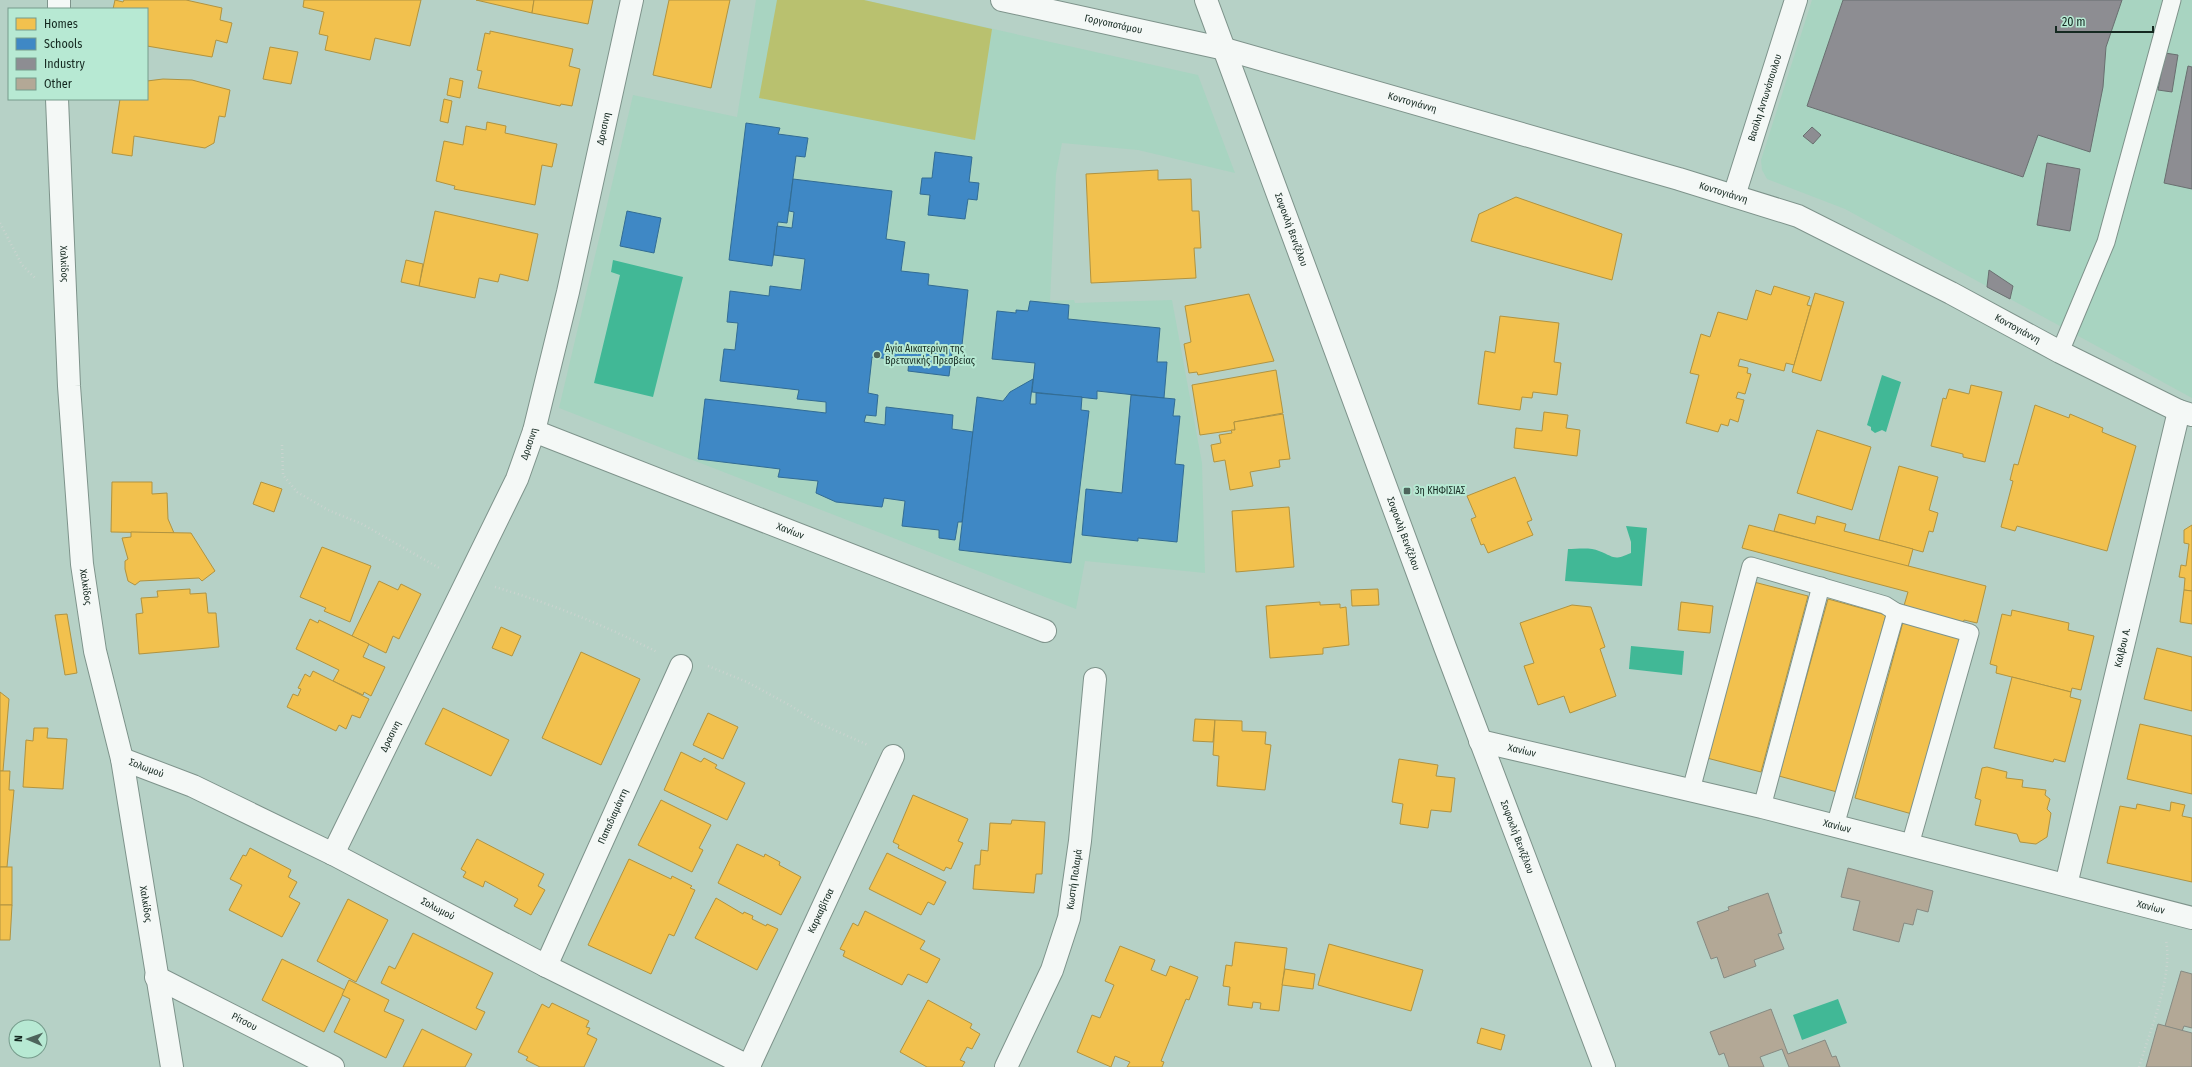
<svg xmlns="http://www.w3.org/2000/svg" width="2192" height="1067" viewBox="0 0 2192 1067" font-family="'Fira Sans Condensed',sans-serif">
	<rect width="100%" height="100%" fill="#b6d1c6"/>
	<g fill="#a8d4c1">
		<polygon points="756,0 864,0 1198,75 1235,173 1138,150 1062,143 1056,174 1050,301 1074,300 1075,303 1172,300 1202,463 1205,573 1085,561 1076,609 559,408 633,95 737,117"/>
		<polygon points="1812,0 2192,0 2192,398 1845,209 1767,179 1762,170 1761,160"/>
	</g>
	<polygon fill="#b9c16f" points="777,0 864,0 992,29 975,140 759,98"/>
	<g fill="#41b896">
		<polygon points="613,260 683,277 653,397 594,383 620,275 611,272"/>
		<polygon points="1882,375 1901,382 1886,432 1882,430 1875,433 1871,430 1871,427 1867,425"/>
		<path d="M1626 526 1647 528 1642 586 1565 581 1568 549C1577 549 1591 547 1599 551 1615 557 1613 561 1631 553V542Z"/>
		<polygon points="1631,646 1684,651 1682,675 1629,669"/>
		<polygon points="1838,999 1847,1023 1802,1040 1793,1015"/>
	</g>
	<g fill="#f2c14e" stroke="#b09340">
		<polygon points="115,0 123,2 124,0 186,0 222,8 220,20 232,23 227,43 216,40 212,57 147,46 147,9 113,9"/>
		<polygon points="304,0 421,0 410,46 375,38 370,60 325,50 328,36 319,34 324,12 303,7"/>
		<polygon points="476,0 534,0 532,13"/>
		<polygon points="534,0 593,0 588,24 532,13"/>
		<polygon points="669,0 730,0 711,88 653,75"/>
		<polygon points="490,31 573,49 569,66 580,69 572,106 561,104 560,106 478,88 482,71 477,70 485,33 490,34"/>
		<polygon points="270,47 298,52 291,84 263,79"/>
		<polygon points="450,78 463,81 460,98 447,95"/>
		<polygon points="163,79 192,80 230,90 225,117 219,116 214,143 205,148 134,136 132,156 112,153 120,99 147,99 147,81"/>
		<polygon points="444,99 452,101 448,123 440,121"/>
		<polygon points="487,122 506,126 505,133 557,144 552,167 542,165 535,205 454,189 455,186 436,181 444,141 463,145 466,126 486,130"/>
		<polygon points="1158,170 1158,180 1191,179 1192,211 1199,211 1201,248 1194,248 1196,278 1091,283 1086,174"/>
		<polygon points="1516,197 1622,234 1612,280 1471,241 1479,214"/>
		<polygon points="435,211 538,234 528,281 500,274 498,282 479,278 475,298 419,286"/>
		<polygon points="406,260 423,264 419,286 401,282"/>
		<polygon points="1774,286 1810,297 1807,305 1811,306 1794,365 1786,363 1784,371 1740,359 1738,366 1748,368 1747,373 1751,374 1745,394 1738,392 1736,398 1744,400 1738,422 1730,419 1728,426 1721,424 1718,432 1686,423 1699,375 1690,373 1701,334 1710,337 1718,312 1747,320 1756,290 1771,295"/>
		<polygon points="1815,293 1844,302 1821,381 1792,372"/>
		<polygon points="1249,294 1274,361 1198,375 1197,372 1189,373 1184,344 1191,342 1185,306"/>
		<polygon points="1500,316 1559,323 1554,362 1561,363 1557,395 1533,392 1532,398 1522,397 1520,410 1478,404 1485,351 1495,353"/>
		<polygon points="1276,370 1283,413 1234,422 1235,430 1200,435 1192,385"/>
		<polygon points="1971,385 2002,392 1985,462 1963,457 1963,454 1931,446 1943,398 1946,399 1949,389 1969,394"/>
		<polygon points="2035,405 2069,418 2070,414 2103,428 2102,432 2136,446 2107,551 2017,526 2015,531 2001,527 2013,481 2010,480 2014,464 2018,465"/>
		<polygon points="1544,412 1568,415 1566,428 1580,430 1577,456 1514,448 1516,428 1542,431"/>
		<polygon points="1283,414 1290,459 1279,460 1280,467 1250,472 1253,486 1230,490 1225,460 1214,462 1211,445 1221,443 1219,435 1232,433 1231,430 1235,430 1234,422"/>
		<polygon points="1817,430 1871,447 1852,510 1797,493"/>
		<polygon points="1899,466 1938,477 1929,510 1938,513 1933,532 1929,531 1923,552 1879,540"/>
		<polygon points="1515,477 1532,520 1527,522 1533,535 1488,553 1484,544 1481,545 1471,519 1476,517 1467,496"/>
		<polygon points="112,482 152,482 152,494 167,493 168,519 174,533 111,532"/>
		<polygon points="261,482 282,489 274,512 253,504"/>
		<polygon points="1289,507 1294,567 1236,572 1232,511"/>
		<polygon points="1779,514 1815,524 1817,516 1846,524 1844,531 1913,549 1908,567 1774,531"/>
		<polygon points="1749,525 1986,586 1977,623 1964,620 1963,624 1903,609 1908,592 1742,548"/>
		<polygon points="2192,525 2192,591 2184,590 2185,578 2179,577 2181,565 2186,566 2189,544 2184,543 2184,530"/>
		<polygon points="131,532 191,533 215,571 202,581 199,578 140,581 135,585 128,581 125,569 125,561 128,559 122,538 131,537"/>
		<polygon points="322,547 371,566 350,622 324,611 326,608 300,597"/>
		<polygon points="379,581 398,590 401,584 421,594 399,639 393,636 386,653 352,636"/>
		<polygon points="1750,581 1808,596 1761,772 1703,757"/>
		<polygon points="190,589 190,594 206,593 208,613 216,613 219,647 139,654 136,614 143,613 141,598 158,597 157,591"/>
		<polygon points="1378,589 1379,605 1352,606 1351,590"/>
		<polygon points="2184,590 2192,591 2192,624 2180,622"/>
		<polygon points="1828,599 1886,615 1837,792 1779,776"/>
		<polygon points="1320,602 1320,605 1340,604 1340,608 1346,607 1349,645 1323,648 1323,654 1270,658 1266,606"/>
		<polygon points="1681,602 1713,606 1710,633 1678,630"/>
		<polygon points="1572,605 1591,607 1605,647 1600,649 1616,696 1570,713 1564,696 1538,705 1524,666 1534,663 1520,623"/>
		<polygon points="2012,610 2069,623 2068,630 2094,636 2081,690 2072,688 2071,692 1996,673 1997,666 1990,664 2002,614 2011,616"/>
		<polygon points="67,614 77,673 65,675 55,615"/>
		<polygon points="310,619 318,623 319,620 369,644 363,657 385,667 371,696 364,692 363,695 333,681 339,670 296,649"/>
		<polygon points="1903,622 1960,637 1912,814 1855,798"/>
		<polygon points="501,627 521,636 512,656 492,648"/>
		<polygon points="2157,648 2192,657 2192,711 2144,699"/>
		<polygon points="581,652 640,679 601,765 542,738"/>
		<polygon points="313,671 369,699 360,718 352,715 346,729 339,725 336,731 287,707 293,694 298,696 301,689 298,688 305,674 310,677"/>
		<polygon points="2012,677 2071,692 2070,697 2081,700 2065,762 2054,759 2053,762 1994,748"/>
		<polygon points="0,692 9,699 3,771 0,771"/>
		<polygon points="443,708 509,740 491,776 425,744"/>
		<polygon points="708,713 738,727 723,759 693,745"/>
		<polygon points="1195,719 1215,720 1213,742 1193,741"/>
		<polygon points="1215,720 1242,721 1242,731 1266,732 1265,744 1271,745 1265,790 1217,786 1219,756 1213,755"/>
		<polygon points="2140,724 2192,736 2192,794 2127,779"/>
		<polygon points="34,728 48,728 47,738 67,739 63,789 23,787 26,740 33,741"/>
		<polygon points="681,752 701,762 704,758 717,765 715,768 745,783 727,820 664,790"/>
		<polygon points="1399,759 1438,765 1436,776 1455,778 1451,812 1431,810 1428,828 1400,824 1403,804 1392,802"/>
		<polygon points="1987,767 2007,772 2006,778 2023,780 2022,787 2046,790 2045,795 2050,799 2047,809 2051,813 2047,837 2036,844 2020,842 2017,834 1975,825 1981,800 1975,798 1982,768"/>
		<polygon points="0,771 10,771 9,790 14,790 7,867 0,867"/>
		<polygon points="913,795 968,819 958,841 963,843 951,869 946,867 944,871 898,848 899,845 893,842"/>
		<polygon points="661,800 711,825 699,848 703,850 692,872 638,845"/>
		<polygon points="2171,802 2185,805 2182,816 2192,818 2192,882 2107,863 2120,806 2136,809 2137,804 2170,811"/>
		<polygon points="1012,820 1045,822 1042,874 1036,874 1034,893 973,889 975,865 980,865 981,850 988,851 990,823 1011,824"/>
		<polygon points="477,839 544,874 538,886 545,890 531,915 514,906 518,899 485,881 483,887 463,877 466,872 461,869"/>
		<polygon points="737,844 764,857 765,854 780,862 779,865 801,877 781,915 718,883"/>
		<polygon points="250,848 291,870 288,877 297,882 289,897 300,903 282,937 229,910 242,885 230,879 243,855 246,856"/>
		<polygon points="887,853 946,882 934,905 928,902 921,915 869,889"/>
		<polygon points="629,859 671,879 672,876 692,886 690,888 695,890 674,936 669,934 651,974 588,945"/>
		<rect x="0" y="867" width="12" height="38"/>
		<polygon points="716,898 743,914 744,912 753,916 752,919 766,926 767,924 778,929 757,970 695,938"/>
		<polygon points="348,899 388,920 356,982 317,961"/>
		<polygon points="0,905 12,905 10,940 0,940"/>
		<polygon points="865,911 925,941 920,949 940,959 927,983 908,974 902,985 843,956 845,951 840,949 853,923 858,926"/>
		<polygon points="413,933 493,973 476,1008 485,1012 476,1030 381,983 389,966 395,969"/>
		<polygon points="1235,942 1287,948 1279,1011 1260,1009 1261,1003 1253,1002 1252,1008 1228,1005 1230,987 1223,986 1226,965 1232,966"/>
		<polygon points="1329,944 1423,970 1411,1011 1318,985"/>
		<polygon points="1120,946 1155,960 1151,970 1166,976 1170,966 1198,977 1189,1000 1186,999 1161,1061 1164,1062 1162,1067 1127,1067 1130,1062 1115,1056 1111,1067 1077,1052 1092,1015 1100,1018 1114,985 1105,981"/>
		<polygon points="282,959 345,990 324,1032 262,1000"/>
		<polygon points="1285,969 1315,974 1313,989 1282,985"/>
		<polygon points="349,980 389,1000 384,1011 404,1020 386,1058 334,1032 350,999 342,995"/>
		<polygon points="928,1000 972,1024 970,1028 980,1034 972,1049 967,1047 960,1060 965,1062 962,1067 927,1067 900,1052"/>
		<polygon points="552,1003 589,1021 586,1027 590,1028 587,1034 597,1039 584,1067 540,1067 526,1060 528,1057 518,1052 542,1004 549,1008"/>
		<polygon points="1481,1028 1505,1035 1501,1050 1477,1043"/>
		<polygon points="422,1029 472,1054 465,1067 403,1067"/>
	</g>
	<g fill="#3f88c5" stroke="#326c94">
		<polygon points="746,123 780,128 778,134 808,138 805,157 796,156 787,223 778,222 772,266 729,260"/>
		<polygon points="935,152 972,157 969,182 979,183 977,200 968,199 965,219 928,215 930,195 920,194 922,178 932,178"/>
		<polygon points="793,179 892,191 886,239 905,242 901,271 929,274 928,285 968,290 962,345 953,344 949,376 908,371 909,361 872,357 868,393 878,395 876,416 866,415 864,422 885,425 886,407 953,415 952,429 973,432 962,522 958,522 955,540 939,538 939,530 902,526 905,501 884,498 882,507 836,502 816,493 818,481 778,477 780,469 698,459 705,399 826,413 826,402 797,399 799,390 720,381 724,349 735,350 738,323 727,322 730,291 769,296 770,286 801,290 805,259 774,255 777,226 792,228 794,212 789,211"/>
		<polygon points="627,211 661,218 654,253 620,246"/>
		<polygon points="1030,301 1069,305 1068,319 1160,328 1157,362 1167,362 1164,398 1097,391 1097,399 1032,392 1035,363 992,359 997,311 1016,313 1016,310 1028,311"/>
		<polygon points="1033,379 1030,404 1036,404 1036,393 1082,397 1081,410 1089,411 1071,563 959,550 977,397 1003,401 1010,392"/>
		<polygon points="1131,395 1175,399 1173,416 1180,416 1175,464 1184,465 1177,542 1138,538 1138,541 1082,535 1086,489 1122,493"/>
	</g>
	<g fill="#8d8d92" stroke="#696f70">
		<polygon points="1843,0 2122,0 2106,47 2103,87 2090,152 2038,135 2023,177 1807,106"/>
		<polygon points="2165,53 2178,55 2172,92 2158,90"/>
		<polygon points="2188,66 2192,67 2192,189 2164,183"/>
		<polygon points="1812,127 1821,135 1813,144 1803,136"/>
		<polygon points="2047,163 2080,169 2070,231 2037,225"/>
		<polygon points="1989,270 2013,286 2010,299 1987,287"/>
	</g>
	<g fill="#b3a896" stroke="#868a82">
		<polygon points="1848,868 1933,891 1928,912 1917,909 1913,925 1904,923 1899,942 1853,930 1860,901 1841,897"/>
		<polygon points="1768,893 1782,933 1778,934 1784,949 1754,960 1756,966 1724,978 1717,957 1711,959 1697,922 1729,910 1728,907"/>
		<polygon points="2181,971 2192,974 2192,1028 2184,1026 2182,1031 2165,1026"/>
		<polygon points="1771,1009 1788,1054 1825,1040 1832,1057 1836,1056 1840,1067 1789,1067 1782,1049 1760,1057 1764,1067 1729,1067 1724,1053 1719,1055 1710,1032"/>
		<polygon points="2158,1024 2192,1033 2192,1067 2146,1067"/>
	</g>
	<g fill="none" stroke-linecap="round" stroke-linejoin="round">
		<defs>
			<g id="service">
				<polyline points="2060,352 2106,242 2172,0"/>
				<polyline points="1896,612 1970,633 1910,845"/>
				<polyline points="1691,790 1751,566 1885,605 1896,612 1835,826"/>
				<polyline points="1762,807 1821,586"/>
			</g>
			<g id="minor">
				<path id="s1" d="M1002 0 1225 49 1679 179 1798 216 1951 293 2060 352 2179 411 2192 415"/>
				<polyline points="59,9 59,0"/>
				<path id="s2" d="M57 99 69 386 82 564 95 651 122 759 172 1067"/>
				<path id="s3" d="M1734 196 1796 0"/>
				<path id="s4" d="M534 431 1045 631"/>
				<path id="s5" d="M1480 741 1762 807 2192 918"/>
				<path id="s6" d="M122 759 193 786 333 854 546 966 750 1067"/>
				<path id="s7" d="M333 854 517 479 534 431 568 292 632 0"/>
				<path id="s8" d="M2066 885 2179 411"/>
				<path id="s9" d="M546 966 681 666"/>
				<path id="s10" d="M156 977 333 1067"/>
				<path id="s11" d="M749 1066 893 756"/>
				<path id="s12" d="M1006 1067 1052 970 1069 918 1080 841 1095 679"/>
			</g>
			<g id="secondary">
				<path id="s13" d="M1206 0 1445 647 1604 1067"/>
			</g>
		</defs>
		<use href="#service" stroke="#7e938b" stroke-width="19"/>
		<use href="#minor" stroke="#7e938b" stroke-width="24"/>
		<use href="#secondary" stroke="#7e938b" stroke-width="24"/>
		<g stroke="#cad4cf" stroke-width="2.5" stroke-dasharray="1 3" stroke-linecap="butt">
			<polyline points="0,223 22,265 36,279"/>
			<polyline points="282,445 283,475 297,492 328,510 362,524 441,569"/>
			<path d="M495 587C550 603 606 626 657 652"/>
			<polyline points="708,666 747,682 791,706 816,722 868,745"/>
			<path d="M2139 1067C2150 1030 2173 977 2166 940"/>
		</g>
		<use href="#service" stroke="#f4f8f6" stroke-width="17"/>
		<use href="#minor" stroke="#f4f8f6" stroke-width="22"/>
		<use href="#secondary" stroke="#f4f8f6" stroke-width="22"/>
	</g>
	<g fill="#4d645b" stroke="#b7e9d3" stroke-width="1.5">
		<circle cx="877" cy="355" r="4"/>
		<rect x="1403" y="487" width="8" height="8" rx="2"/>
	</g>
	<g text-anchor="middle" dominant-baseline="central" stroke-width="4" stroke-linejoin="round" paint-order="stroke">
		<g font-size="10" fill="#152921" stroke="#b7e9d3">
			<text stroke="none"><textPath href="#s1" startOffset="114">Γοργοποτάμου</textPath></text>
			<text stroke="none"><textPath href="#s3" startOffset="103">Βασίλη Αντωνόπουλου</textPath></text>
			<text stroke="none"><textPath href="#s1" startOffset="423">Κοντογιάννη</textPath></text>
			<text stroke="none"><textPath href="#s7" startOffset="779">Δρασινη</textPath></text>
			<text stroke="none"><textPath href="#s1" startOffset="747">Κοντογιάννη</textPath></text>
			<text stroke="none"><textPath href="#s13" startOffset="245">Σοφοκλή Βενιζέλου</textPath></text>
			<text stroke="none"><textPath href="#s2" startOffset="165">Χαλκίδος</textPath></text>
			<text stroke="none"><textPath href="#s1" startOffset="1072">Κοντογιάννη</textPath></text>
			<text stroke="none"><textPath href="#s7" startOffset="455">Δρασινη</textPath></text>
			<text stroke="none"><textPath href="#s4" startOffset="275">Χανίων</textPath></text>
			<text stroke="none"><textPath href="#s13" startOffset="569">Σοφοκλή Βενιζέλου</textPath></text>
			<text stroke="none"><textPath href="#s2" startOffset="489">Χαλκίδος</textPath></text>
			<text stroke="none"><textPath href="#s8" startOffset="244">Καλβου Α.</textPath></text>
			<text stroke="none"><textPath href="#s7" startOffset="131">Δρασινη</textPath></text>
			<text stroke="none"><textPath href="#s5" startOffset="43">Χανίων</textPath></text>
			<text stroke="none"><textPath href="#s6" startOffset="26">Σολωμού</textPath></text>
			<text stroke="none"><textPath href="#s9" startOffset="164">Παπαδιαμάντη</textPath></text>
			<text stroke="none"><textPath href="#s5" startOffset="367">Χανίων</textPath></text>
			<text stroke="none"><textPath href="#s13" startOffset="893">Σοφοκλή Βενιζέλου</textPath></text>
			<text stroke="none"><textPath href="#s12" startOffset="201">Κωστή Παλαμά</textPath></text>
			<text stroke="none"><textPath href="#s2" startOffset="812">Χαλκίδος</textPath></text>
			<text stroke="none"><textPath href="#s5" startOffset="691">Χανίων</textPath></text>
			<text stroke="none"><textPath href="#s6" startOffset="350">Σολωμού</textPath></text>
			<text stroke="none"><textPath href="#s11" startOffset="171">Καρκαβίτσα</textPath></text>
			<text stroke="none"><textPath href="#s10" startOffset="99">Ρίτσου</textPath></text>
		</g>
		<g font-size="10" fill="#152921" stroke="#b7e9d3" text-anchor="start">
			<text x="885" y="349">Αγία Αικατερίνη της<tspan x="885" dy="12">Βρετανικής Πρεσβείας</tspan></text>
			<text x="1415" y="491">3η ΚΗΦΙΣΙΑΣ</text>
		</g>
	</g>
	<rect x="8" y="8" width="140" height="92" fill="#b7e9d3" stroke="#769c8c"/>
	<rect x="16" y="18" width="20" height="12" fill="#f2c14e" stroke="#769c8c"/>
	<text x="44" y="28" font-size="12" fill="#152921">Homes</text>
	<rect x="16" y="38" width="20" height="12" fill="#3f88c5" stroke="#769c8c"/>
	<text x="44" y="48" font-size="12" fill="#152921">Schools</text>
	<rect x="16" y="58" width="20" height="12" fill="#8d8d92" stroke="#769c8c"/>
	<text x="44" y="68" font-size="12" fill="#152921">Industry</text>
	<rect x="16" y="78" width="20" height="12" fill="#b3a896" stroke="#769c8c"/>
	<text x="44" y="88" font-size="12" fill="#152921">Other</text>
	<g transform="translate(28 1039) rotate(272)"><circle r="19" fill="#b7e9d3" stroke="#769c8c"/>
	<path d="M0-3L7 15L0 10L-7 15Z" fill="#4d645b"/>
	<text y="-6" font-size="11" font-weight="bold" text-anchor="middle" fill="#152921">N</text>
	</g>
	<path d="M2056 26v6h97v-6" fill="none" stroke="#152921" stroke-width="2"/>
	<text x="2062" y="26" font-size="12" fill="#152921" stroke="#b7e9d3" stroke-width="3" paint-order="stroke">20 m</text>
</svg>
